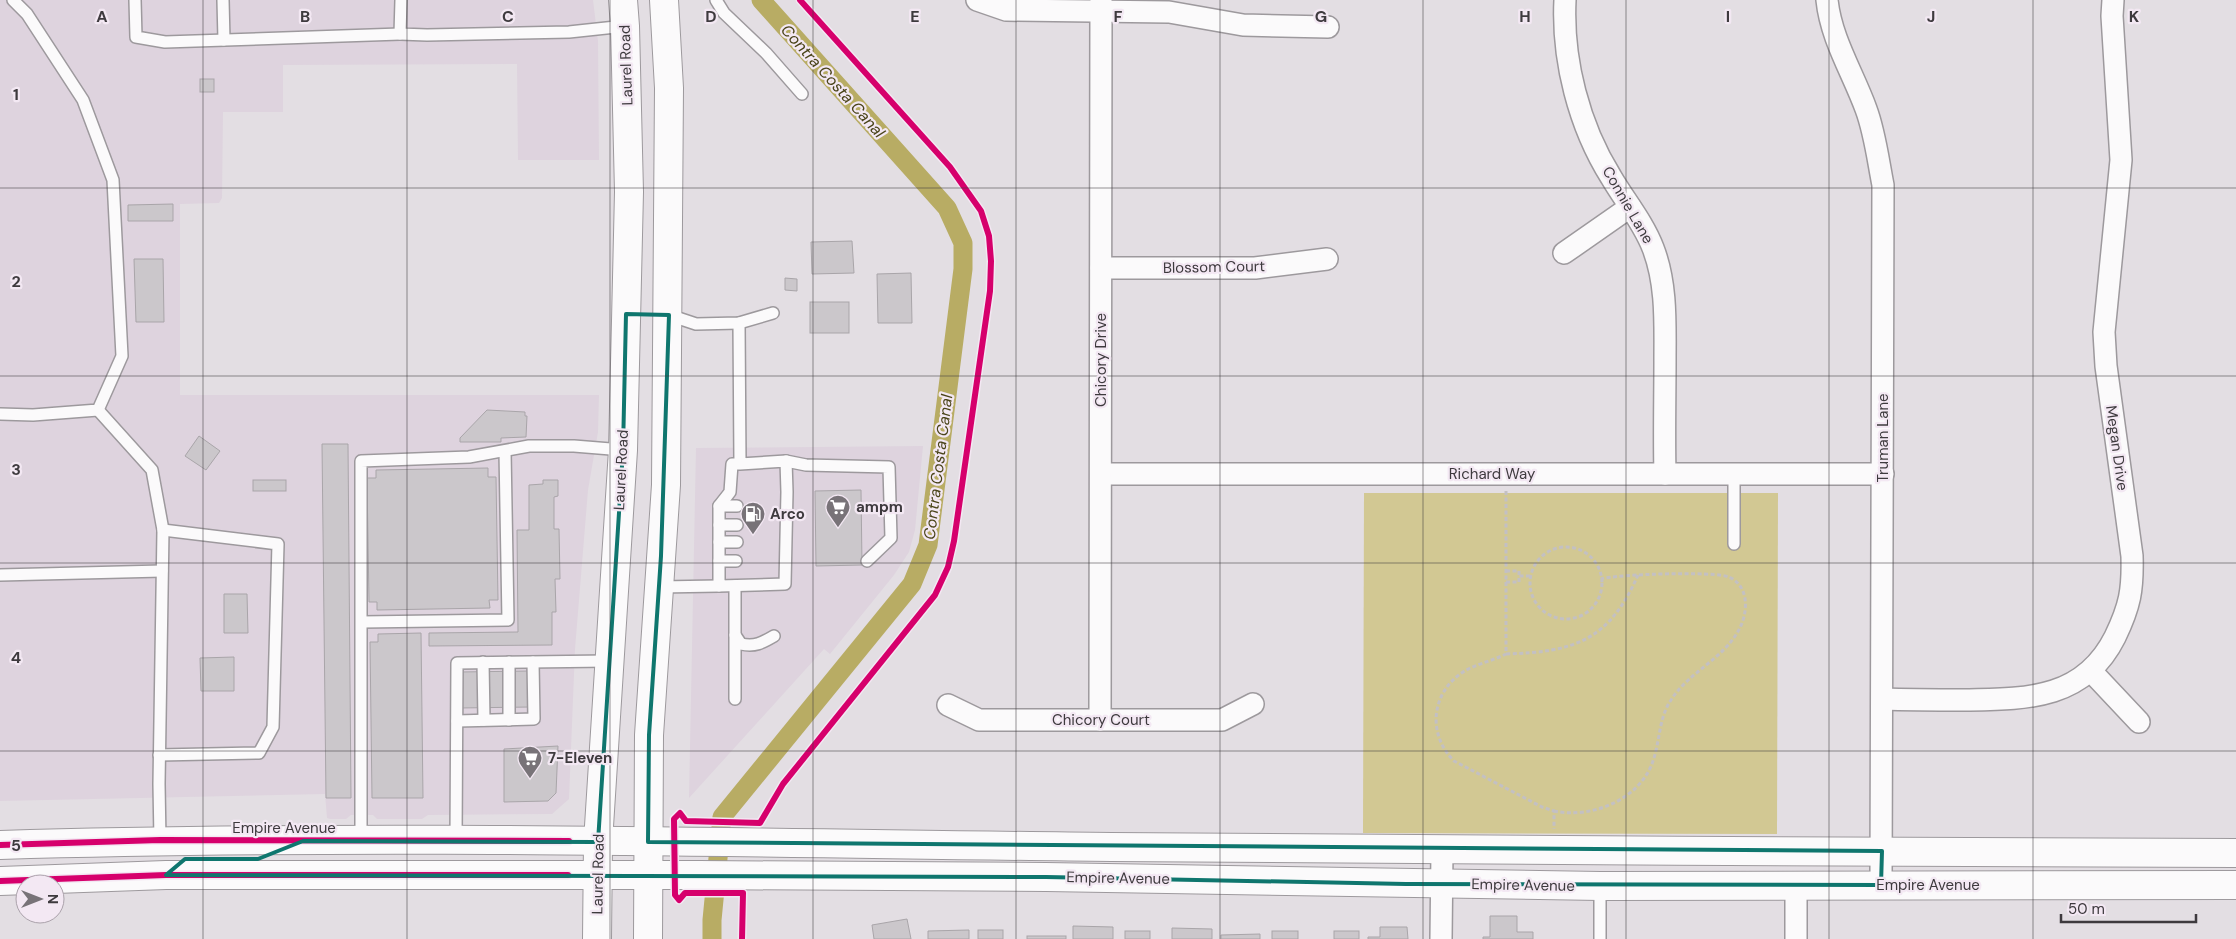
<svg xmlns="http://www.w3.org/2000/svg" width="2236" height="939" viewBox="0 0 2236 939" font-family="'DM Sans',sans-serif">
	<rect width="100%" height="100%" fill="#e3dee3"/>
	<g fill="#ded3de">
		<polygon points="0,0 593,0 598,41 599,160 518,160 517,64 283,65 283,112 223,112 222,198 219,203 180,204 180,395 599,395 598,432 588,490 575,649 569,799 552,814 428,815 422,819 377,819 373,815 351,815 346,819 330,819 327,818 325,794 0,801"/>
		<polygon points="923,446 915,530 909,552 894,575 830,654 824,649 689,798 696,448"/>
	</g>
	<polygon fill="#d2c893" points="1364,493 1778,493 1777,834 1363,833"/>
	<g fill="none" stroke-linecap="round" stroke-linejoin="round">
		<polyline stroke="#b8ac64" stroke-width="19" points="712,939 712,920 722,817 912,584 928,545 963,269 963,243 947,208 761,0"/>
	</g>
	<g fill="#cbc7cb" stroke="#a9a5a9">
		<rect x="200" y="79" width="14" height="13"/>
		<polygon points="173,204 173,221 128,221 128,205"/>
		<polygon points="852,241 854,273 812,274 811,242"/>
		<polygon points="134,259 163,259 164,322 136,322"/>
		<polygon points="911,273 912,323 878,323 877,274"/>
		<polygon points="785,278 797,279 797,291 785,290"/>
		<rect x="810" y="302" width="39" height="31"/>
		<polygon points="487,410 525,412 525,416 527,416 526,437 501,438 501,442 460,442 460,438"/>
		<polygon points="199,436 220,451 206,470 185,456"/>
		<polygon points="322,444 348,444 351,798 326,798"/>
		<polygon points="488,468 488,477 496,477 498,600 489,600 490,608 377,610 377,602 369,602 367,478 376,478 376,470"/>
		<rect x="253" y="480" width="33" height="11"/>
		<polygon points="543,480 558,480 558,496 554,497 554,529 559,529 560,579 555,579 556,612 552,612 552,645 429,646 429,633 518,632 517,530 529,530 529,485 543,484"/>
		<polygon points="861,490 862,565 816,566 815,491"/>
		<polygon points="224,594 247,594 248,633 224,633"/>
		<polygon points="421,633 423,798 372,798 370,642 378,642 378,634"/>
		<polygon points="234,657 234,691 201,691 200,658"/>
		<polygon points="530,671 531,707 459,708 459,672"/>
		<polygon points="558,746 556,793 548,801 504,802 504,749"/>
		<polygon points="1490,916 1517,916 1517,932 1533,932 1533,939 1483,939 1483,937 1490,937"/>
		<polygon points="907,919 911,939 874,939 872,925"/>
		<polygon points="1073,926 1113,927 1113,939 1073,939"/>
		<polygon points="1380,927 1407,927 1408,939 1368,939 1368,937 1380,937"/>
		<polygon points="1172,928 1212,929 1212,939 1172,939"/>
		<polygon points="969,930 969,939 928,939 928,931"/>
		<rect x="978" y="930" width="25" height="9"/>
		<rect x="1125" y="931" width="25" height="8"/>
		<rect x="1272" y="931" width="26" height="8"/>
		<rect x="1334" y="931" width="25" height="8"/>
		<polygon points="1260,934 1260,939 1221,939 1221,935"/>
		<rect x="1027" y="936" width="39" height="3"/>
	</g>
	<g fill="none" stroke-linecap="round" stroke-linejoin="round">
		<defs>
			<g id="service">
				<polyline points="135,0 136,37 165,42 400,34"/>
				<polyline points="223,0 224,40"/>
				<polyline points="401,0 400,34 427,35 569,32 625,26"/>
				<polyline points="716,0 724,13 766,53 802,94"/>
				<polyline points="669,315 696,324 739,323 773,313"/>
				<polyline points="739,323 740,464 786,461 787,492 785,584 719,586 719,506 730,492 732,464 740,464"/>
				<polyline points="98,410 152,470 163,530 159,784 160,840"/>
				<polyline points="0,414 33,415 98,410 122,356 113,180 83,100 27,14 13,0"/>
				<polyline points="786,461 806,465 889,467 891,538 867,561"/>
				<polyline points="719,506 737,506"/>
				<polyline points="719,525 737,525"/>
				<polyline points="719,542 737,542"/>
				<polyline points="1734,544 1734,474"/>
				<polyline points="719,561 736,561"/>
				<polyline points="0,575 162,571"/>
				<polyline points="735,586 735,699"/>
				<polyline points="659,587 719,586"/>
				<polyline points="362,622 508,620 505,451"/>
				<path d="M735 635 741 644C755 647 762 643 774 636"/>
				<polyline points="483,662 484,720"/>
				<polyline points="509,662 509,720"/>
				<polyline points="457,721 534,719 533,662"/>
				<polyline points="159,755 259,753 273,727 278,544 163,530"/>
				<polyline points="456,840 457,663 608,661"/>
				<polyline points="361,841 361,461 469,457 529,446 574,446 623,450"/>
				<polyline points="1600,886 1600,939"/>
			</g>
			<g id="minor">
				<polyline points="977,0 1006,10 1169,12 1243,25 1328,27"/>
				<path d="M1565 0C1562 60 1579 126 1611 177 1625 201 1643 222 1653 248 1667 284 1665 324 1665 361 1665 399 1664 436 1665 474"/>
				<path d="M1827 0C1831 39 1853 73 1866 109 1875 133 1878 160 1883 185L1881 885"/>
				<polyline points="1564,253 1630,207"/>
				<polyline points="1101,268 1255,268 1327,259"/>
				<polyline points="1101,474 1883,474"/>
				<polyline points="2091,671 2139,722"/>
				<path d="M1883 699C1911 700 1939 700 1967 700 2028 699 2084 699 2115 637 2130 606 2133 590 2132 556L2106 366 2104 332 2121 160 2112 16 2113 0"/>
				<polyline points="948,705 979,720 1222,720 1253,704"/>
				<polyline points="1100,720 1101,0"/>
				<polyline points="1796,885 1796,939"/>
				<polyline points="1441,939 1442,851"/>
			</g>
			<g id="secondary">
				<path d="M0 845C371 834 742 843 1112 847 1487 851 1861 851 2236 853"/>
				<polyline points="0,881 166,875 698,875 1046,877 1600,886 2236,885"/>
				<polyline points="597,939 598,842 623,450 629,192 625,26 623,0"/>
				<polyline points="648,939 649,735 666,485 669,88 664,0"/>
			</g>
		</defs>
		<use href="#service" stroke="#9d999d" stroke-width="14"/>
		<use href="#minor" stroke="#9d999d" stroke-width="24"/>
		<use href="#secondary" stroke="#9d999d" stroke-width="30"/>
		<g stroke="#c3c0c3" stroke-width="3" stroke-dasharray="4 2.5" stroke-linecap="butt">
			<path d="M1506 491V654C1492 661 1476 664 1463 672 1431 693 1427 734 1454 761L1542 807 1554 811V829"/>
			<circle cx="1566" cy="583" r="36"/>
			<polyline points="1506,571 1519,571 1519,576"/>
			<polyline points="1506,582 1519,582 1519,576 1531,576"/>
			<path d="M1506 654C1574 652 1609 641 1638 575"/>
			<path d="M1554 811C1591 819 1640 800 1653 761 1660 741 1659 717 1671 700 1688 673 1721 660 1737 633 1748 616 1751 587 1729 577 1715 571 1618 574 1601 579"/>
		</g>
		<use href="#service" stroke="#fbfafb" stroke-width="11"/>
		<use href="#minor" stroke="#fbfafb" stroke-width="21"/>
		<use href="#secondary" stroke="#fbfafb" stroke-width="28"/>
		<defs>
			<g id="cycleway">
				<polyline points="0,845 160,840 569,841"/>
				<polyline points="0,881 166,875 568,875"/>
				<polyline points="742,939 743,893 685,893 679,900 675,895 674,819 680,813 686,821 760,823 783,784 935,595 948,567 954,541 990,291 991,261 989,236 981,211 950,167 800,0"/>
			</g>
		</defs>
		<use href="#cycleway" stroke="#f3e8f3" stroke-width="9"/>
		<use href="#cycleway" stroke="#d6006c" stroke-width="6"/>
	</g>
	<path fill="none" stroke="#0f766e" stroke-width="4" stroke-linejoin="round" d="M626 314 669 315 661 556 649 735 648 842 1882 851 1881 885 1406 884 1046 877 166 875 185 859H258L303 841 598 842 623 450Z"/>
	<path fill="none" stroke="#3e3a3e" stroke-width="1" stroke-opacity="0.55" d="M203 0V939M407 0V939M610 0V939M813 0V939M1016 0V939M1220 0V939M1423 0V939M1626 0V939M1829 0V939M2033 0V939M0 188H2236M0 376H2236M0 563H2236M0 751H2236"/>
	<defs>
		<symbol id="supermarket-pin" viewBox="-11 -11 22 30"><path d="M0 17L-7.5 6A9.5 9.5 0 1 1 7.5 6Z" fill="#787378" stroke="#f3e8f3"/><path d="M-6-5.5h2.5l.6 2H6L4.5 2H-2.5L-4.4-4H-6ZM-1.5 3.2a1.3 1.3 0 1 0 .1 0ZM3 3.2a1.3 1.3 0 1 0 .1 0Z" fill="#fff"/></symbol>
		<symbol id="fuel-pin" viewBox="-11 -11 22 30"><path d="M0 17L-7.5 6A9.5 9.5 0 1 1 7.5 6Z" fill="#787378" stroke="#f3e8f3"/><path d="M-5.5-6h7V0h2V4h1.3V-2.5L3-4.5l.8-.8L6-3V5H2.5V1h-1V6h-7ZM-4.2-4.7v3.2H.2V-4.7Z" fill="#fff"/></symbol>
	</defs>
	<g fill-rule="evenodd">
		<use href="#supermarket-pin" x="824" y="493" width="28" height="38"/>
		<use href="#fuel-pin" x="739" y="500" width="28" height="38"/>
		<use href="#supermarket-pin" x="516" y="744" width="28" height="38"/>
	</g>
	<g text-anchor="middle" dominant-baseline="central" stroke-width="4.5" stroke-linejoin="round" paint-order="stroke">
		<g font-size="15" fill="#3e3a3e" stroke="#f3e8f3">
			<text transform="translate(626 65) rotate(-92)">Laurel Road</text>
			<text transform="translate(1628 205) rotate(60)">Connie Lane</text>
			<text transform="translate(1214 267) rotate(-1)">Blossom Court</text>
			<text transform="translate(1101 360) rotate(-90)">Chicory Drive</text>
			<text transform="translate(1883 438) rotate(-90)">Truman Lane</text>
			<text transform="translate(2117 448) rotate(82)">Megan Drive</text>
			<text transform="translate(621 470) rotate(-87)">Laurel Road</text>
			<text x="1492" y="474">Richard Way</text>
			<text x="1101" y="720">Chicory Court</text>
			<text x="284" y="828">Empire Avenue</text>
			<text transform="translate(598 874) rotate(-89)">Laurel Road</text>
			<text transform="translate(1118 878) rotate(1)">Empire Avenue</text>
			<text transform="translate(1523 885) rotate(1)">Empire Avenue</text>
			<text x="1928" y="885">Empire Avenue</text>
		</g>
		<g font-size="15" font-weight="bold" fill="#3e3a3e" stroke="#f3e8f3" text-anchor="start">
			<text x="856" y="507">ampm</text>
			<text x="770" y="514">Arco</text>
			<text x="548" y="758">7-Eleven</text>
		</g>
		<g font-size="16" font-style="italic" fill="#4a4419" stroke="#f3e8f3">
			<text transform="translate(833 81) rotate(48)">Contra Costa Canal</text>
			<text transform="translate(938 467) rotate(-83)">Contra Costa Canal</text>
		</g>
	</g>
	<g font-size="16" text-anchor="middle" font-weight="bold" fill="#3e3a3e" stroke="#f3e8f3" stroke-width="4.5" stroke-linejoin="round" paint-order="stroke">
		<text x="102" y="22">A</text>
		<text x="305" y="22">B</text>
		<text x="508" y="22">C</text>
		<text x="711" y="22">D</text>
		<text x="915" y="22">E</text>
		<text x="1118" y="22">F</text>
		<text x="1321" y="22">G</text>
		<text x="1525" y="22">H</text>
		<text x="1728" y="22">I</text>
		<text x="1931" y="22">J</text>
		<text x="2134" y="22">K</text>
		<text x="16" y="100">1</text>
		<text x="16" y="287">2</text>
		<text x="16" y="475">3</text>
		<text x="16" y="663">4</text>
		<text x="16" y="851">5</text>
	</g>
	<g transform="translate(40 899) rotate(90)"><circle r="24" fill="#f3e8f3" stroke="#aba2ab"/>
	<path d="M0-4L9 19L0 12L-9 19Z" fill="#787378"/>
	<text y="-8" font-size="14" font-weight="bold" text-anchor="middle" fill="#3e3a3e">N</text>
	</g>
	<path d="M2061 914v8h135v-8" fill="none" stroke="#3e3a3e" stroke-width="2.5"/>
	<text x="2068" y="914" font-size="15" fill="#3e3a3e" stroke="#f3e8f3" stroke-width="4" paint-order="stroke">50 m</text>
</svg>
